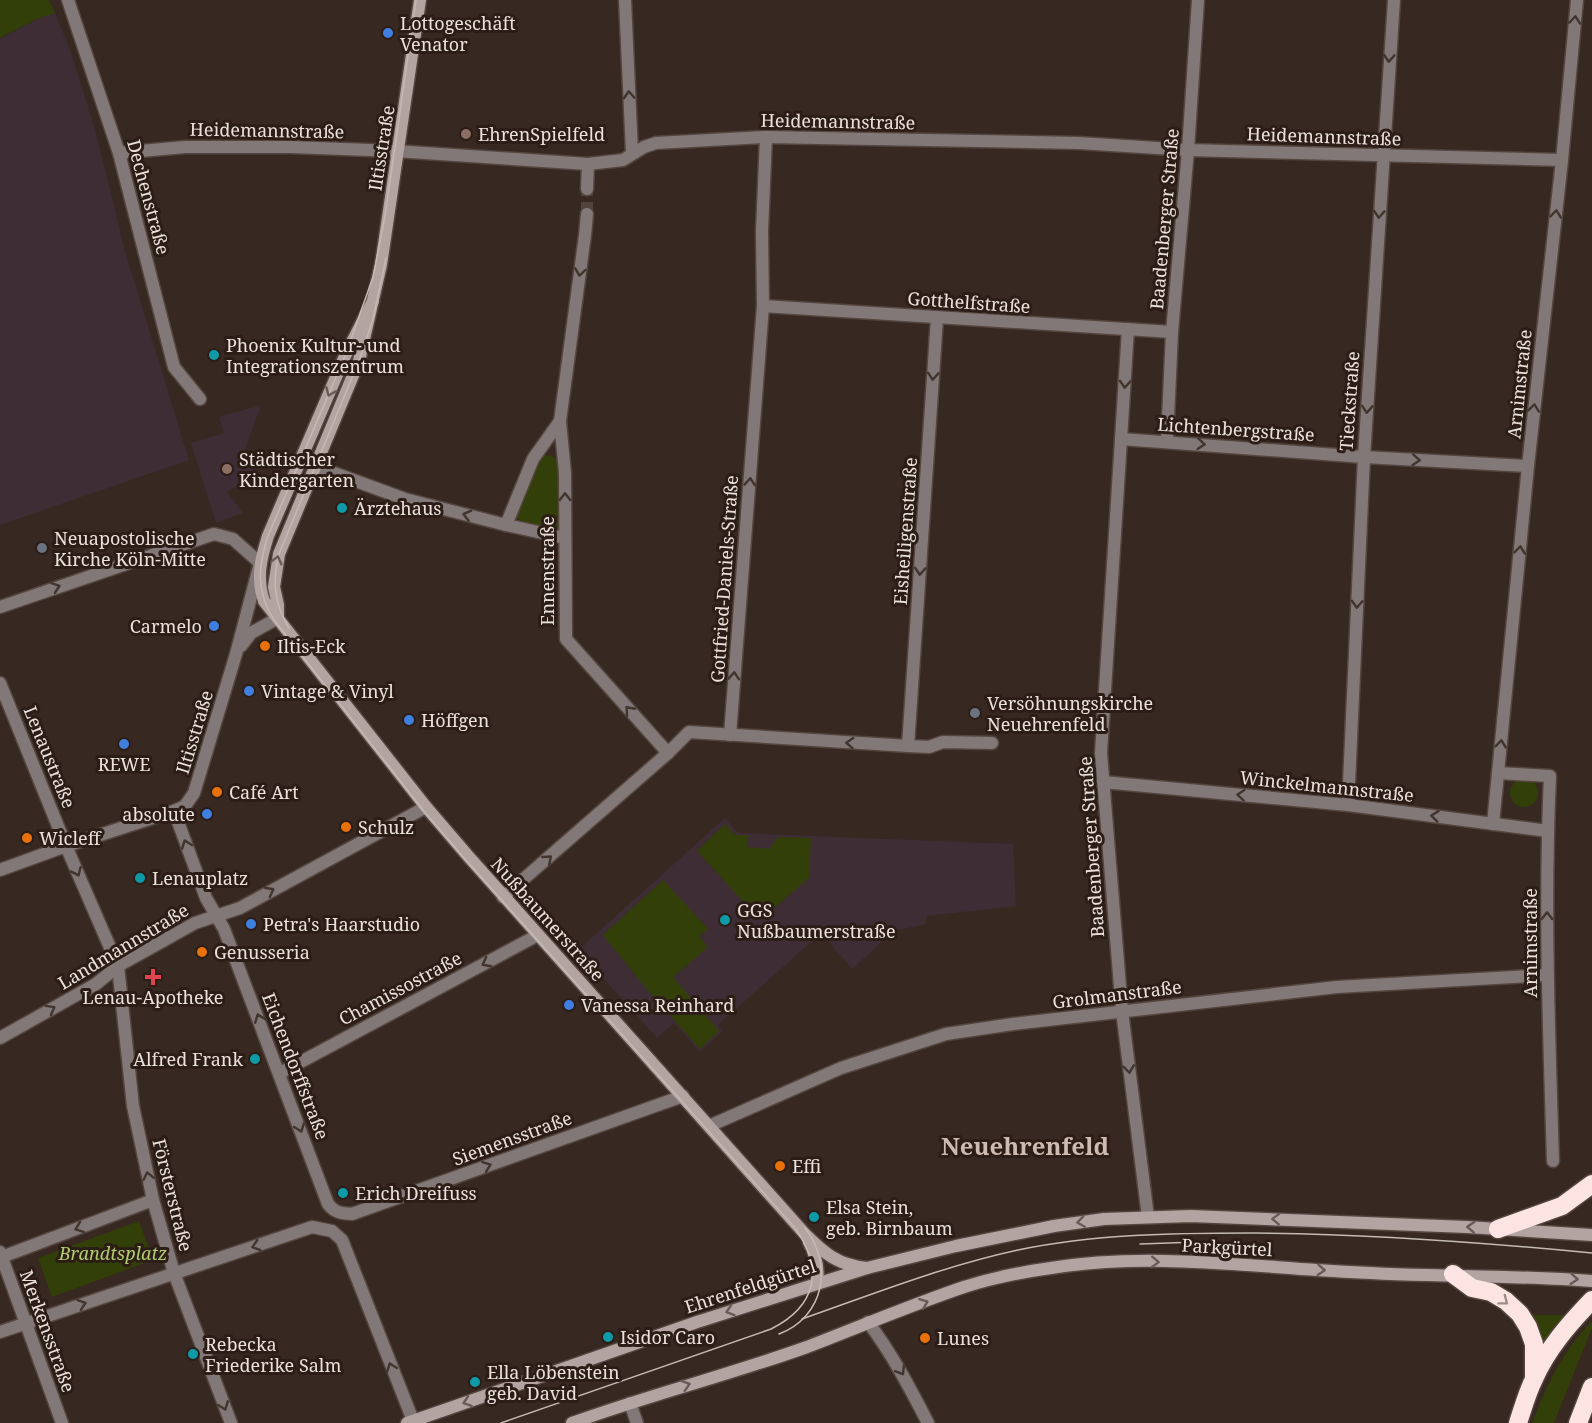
<svg xmlns="http://www.w3.org/2000/svg" width="1592" height="1423" viewBox="0 0 1592 1423" font-family="'Noto Serif',serif">
	<rect width="100%" height="100%" fill="#372821"/>
	<g fill="#3f2d36">
		<polygon points="55,13 69,47 91,116 106,172 124,248 189,460 0,525 0,39 37,19"/>
		<polygon points="261,405 243,455 258,461 252,477 227,492 243,513 216,523 191,443 224,433 219,417"/>
		<polygon points="725,818 738,833 1013,844 1016,906 926,916 926,924 894,931 852,969 821,933 718,1025 723,1031 700,1052 674,1023 657,1038 578,950"/>
	</g>
	<g fill="#323f08">
		<polygon points="0,0 49,0 55,13 37,19 0,38"/>
		<path d="M547 455C555 456 558 460 562 468L560 523 558 529C541 528 527 528 515 516L537 461 542 456Z"/>
		<circle cx="1524" cy="793" r="14"/>
		<polygon points="725,824 735,835 747,835 747,847 769,849 778,837 811,838 809,878 760,920 697,851"/>
		<polygon points="663,880 708,929 699,936 708,947 673,977 719,1031 700,1049 648,991 603,935"/>
		<polygon points="139,1221 153,1260 52,1297 38,1258"/>
		<polygon points="1529,1315 1568,1315 1540,1351"/>
		<path d="M1592 1321V1328L1554 1423H1532C1547 1384 1563 1351 1592 1321Z"/>
	</g>
	<g fill="none" stroke-linecap="round" stroke-linejoin="round">
		<polyline stroke="#52443d" stroke-width="12" stroke-dasharray="12 6" stroke-linecap="butt" points="587,214 587,189"/>
		<defs>
			<g id="street">
				<polyline points="68,0 119,153 174,367 200,399"/>
				<polyline points="625,0 632,153"/>
				<polyline points="119,153 185,147 291,147 395,151 588,164 623,160 644,147 656,143 766,137 1079,143 1188,150 1562,160"/>
				<polyline points="587,189 588,164"/>
				<polyline points="763,306 1172,332"/>
				<polyline points="1128,329 1101,753 1122,1011 1148,1217"/>
				<polyline points="560,421 565,473 566,639 668,753"/>
				<polyline points="1121,439 1364,457 1528,466"/>
				<polyline points="1167,441 1172,332 1188,150 1198,0"/>
				<polyline points="315,466 405,499 506,525 565,538"/>
				<polyline points="506,525 533,459 560,421 585,235 587,214"/>
				<polyline points="0,607 214,534 233,539 260,563 236,654 194,793 185,806 174,811 66,846 118,966 133,1106 153,1200 174,1273 231,1423"/>
				<polyline points="241,646 251,633 278,618"/>
				<polyline points="0,683 66,846 0,870"/>
				<polyline points="730,735 763,306 762,231 766,137"/>
				<polyline points="908,746 937,318"/>
				<path d="M1498 773 1550 776C1544 905 1549 1033 1553 1161"/>
				<polyline points="1103,782 1348,805 1548,831"/>
				<polyline points="1348,805 1364,457 1394,0"/>
				<path d="M174 811 206 898 224 929 328 1204C335 1213 341 1213 352 1214L683 1096"/>
				<polyline points="1493,824 1528,466 1562,160 1577,0"/>
				<polyline points="503,897 668,753 689,732 908,746 929,747 943,742 992,743"/>
				<polyline points="0,1038 96,984 118,966 195,923 240,908 426,807"/>
				<polyline points="280,1073 538,935"/>
				<polyline points="709,1126 841,1068 946,1034 1013,1024 1337,987 1547,975"/>
				<polyline points="0,1252 62,1423"/>
				<polyline points="2,1257 153,1200"/>
				<path d="M868 1322C892 1354 910 1388 928 1423"/>
				<polyline points="0,1332 312,1227 332,1231 342,1240 414,1423"/>
				<polyline points="630,1403 637,1423"/>
			</g>
			<g id="secondary">
				<path d="M373 301 345 356 268 536C261 558 256 578 264 601L426 807 468 856 804 1233C824 1253 837 1265 867 1268"/>
				<polyline points="278,618 278,605 274,587 279,554 359,361 381,265 420,0"/>
				<path d="M809 1242C816 1255 819 1268 817 1283"/>
				<polyline points="407,1423 697,1322 867,1268 956,1246 1054,1226 1104,1219 1191,1216 1467,1227 1592,1235"/>
				<path d="M572 1423C649 1395 729 1375 807 1347 859 1327 911 1305 964 1287 992 1278 1022 1272 1051 1268 1150 1252 1251 1267 1350 1272 1431 1277 1511 1275 1592 1281"/>
			</g>
			<g id="highway">
				<polyline points="1498,1229 1562,1206 1592,1184"/>
				<polyline points="1453,1274 1472,1288 1491,1292 1506,1301 1520,1314 1528,1327 1534,1344 1534,1378"/>
				<path d="M1518 1423C1523 1408 1527 1393 1534 1379 1547 1349 1569 1324 1592 1300"/>
				<polyline points="1578,1423 1592,1387"/>
			</g>
		</defs>
		<use href="#street" stroke="#54463f" stroke-width="15"/>
		<use href="#secondary" stroke="#54463f" stroke-width="15"/>
		<use href="#highway" stroke="#54463f" stroke-width="21"/>
		<use href="#street" stroke="#827877" stroke-width="12"/>
		<use href="#secondary" stroke="#b3a4a2" stroke-width="12"/>
		<use href="#highway" stroke="#fce4e2" stroke-width="18"/>
		<g stroke="#c5bab4" stroke-width="1.5">
			<path d="M416 0 385 216 373 277 345 356 268 536C258 566 256 592 274 620L423 810 465 859 795 1228C824 1269 817 1306 771 1329L501 1423"/>
			<path d="M289 628C274 604 272 581 279 554L359 361 373 319 386 258"/>
			<polyline points="1140,1244 1197,1242"/>
			<path d="M802 1319C873 1294 944 1266 1018 1250 1094 1234 1174 1233 1252 1233 1366 1234 1479 1242 1592 1253"/>
			<path d="M779 1334C824 1317 834 1265 805 1228"/>
		</g>
	</g>
	<defs><path id="oneway-chevron" d="M-2-3.5L2.5 0L-2 3.5" fill="none" stroke-width="1.6" stroke-linecap="round" stroke-linejoin="round" transform="scale(1.5)"/></defs>
	<g stroke="#42342f">
		<use href="#oneway-chevron" transform="translate(1575 20) rotate(-85)"/>
		<use href="#oneway-chevron" transform="translate(1389 58) rotate(94)"/>
		<use href="#oneway-chevron" transform="translate(629 95) rotate(-93)"/>
		<use href="#oneway-chevron" transform="translate(1379 214) rotate(94)"/>
		<use href="#oneway-chevron" transform="translate(1556 214) rotate(-84)"/>
		<use href="#oneway-chevron" transform="translate(580 272) rotate(98)"/>
		<use href="#oneway-chevron" transform="translate(933 376) rotate(94)"/>
		<use href="#oneway-chevron" transform="translate(1125 384) rotate(93)"/>
		<use href="#oneway-chevron" transform="translate(1534 408) rotate(-84)"/>
		<use href="#oneway-chevron" transform="translate(1367 409) rotate(94)"/>
		<use href="#oneway-chevron" transform="translate(1201 444) rotate(5)"/>
		<use href="#oneway-chevron" transform="translate(1416 460) rotate(3)"/>
		<use href="#oneway-chevron" transform="translate(750 482) rotate(-86)"/>
		<use href="#oneway-chevron" transform="translate(565 497) rotate(-90)"/>
		<use href="#oneway-chevron" transform="translate(467 515) rotate(-166)"/>
		<use href="#oneway-chevron" transform="translate(1520 550) rotate(-84)"/>
		<use href="#oneway-chevron" transform="translate(920 571) rotate(94)"/>
		<use href="#oneway-chevron" transform="translate(56 587) rotate(-19)"/>
		<use href="#oneway-chevron" transform="translate(1357 604) rotate(93)"/>
		<use href="#oneway-chevron" transform="translate(734 676) rotate(-86)"/>
		<use href="#oneway-chevron" transform="translate(629 710) rotate(-132)"/>
		<use href="#oneway-chevron" transform="translate(850 743) rotate(-176)"/>
		<use href="#oneway-chevron" transform="translate(1501 744) rotate(-84)"/>
		<use href="#oneway-chevron" transform="translate(1241 795) rotate(-175)"/>
		<use href="#oneway-chevron" transform="translate(1435 816) rotate(-173)"/>
		<use href="#oneway-chevron" transform="translate(186 844) rotate(-110)"/>
		<use href="#oneway-chevron" transform="translate(548 859) rotate(-41)"/>
		<use href="#oneway-chevron" transform="translate(77 872) rotate(66)"/>
		<use href="#oneway-chevron" transform="translate(270 891) rotate(-28)"/>
		<use href="#oneway-chevron" transform="translate(1547 916) rotate(-90)"/>
		<use href="#oneway-chevron" transform="translate(486 963) rotate(152)"/>
		<use href="#oneway-chevron" transform="translate(51 1009) rotate(-29)"/>
		<use href="#oneway-chevron" transform="translate(259 1018) rotate(-111)"/>
		<use href="#oneway-chevron" transform="translate(1129 1069) rotate(83)"/>
		<use href="#oneway-chevron" transform="translate(300 1128) rotate(70)"/>
		<use href="#oneway-chevron" transform="translate(487 1166) rotate(-20)"/>
		<use href="#oneway-chevron" transform="translate(148 1176) rotate(-102)"/>
		<use href="#oneway-chevron" transform="translate(79 1228) rotate(159)"/>
		<use href="#oneway-chevron" transform="translate(256 1246) rotate(162)"/>
		<use href="#oneway-chevron" transform="translate(82 1304) rotate(-19)"/>
		<use href="#oneway-chevron" transform="translate(391 1367) rotate(-111)"/>
		<use href="#oneway-chevron" transform="translate(901 1371) rotate(59)"/>
		<use href="#oneway-chevron" transform="translate(224 1406) rotate(69)"/>
	</g>
	<g stroke="#695a56">
		<use href="#oneway-chevron" transform="translate(330 392) rotate(113)"/>
		<use href="#oneway-chevron" transform="translate(277 560) rotate(-76)"/>
		<use href="#oneway-chevron" transform="translate(1276 1219) rotate(-178)"/>
		<use href="#oneway-chevron" transform="translate(1081 1222) rotate(172)"/>
		<use href="#oneway-chevron" transform="translate(1471 1227) rotate(-177)"/>
		<use href="#oneway-chevron" transform="translate(1155 1262) rotate(2)"/>
		<use href="#oneway-chevron" transform="translate(1321 1270) rotate(4)"/>
		<use href="#oneway-chevron" transform="translate(1574 1279) rotate(4)"/>
		<use href="#oneway-chevron" transform="translate(924 1303) rotate(-21)"/>
		<use href="#oneway-chevron" transform="translate(730 1311) rotate(162)"/>
		<use href="#oneway-chevron" transform="translate(686 1385) rotate(-18)"/>
		<use href="#oneway-chevron" transform="translate(467 1402) rotate(161)"/>
	</g>
	<use stroke="#9e8b87" href="#oneway-chevron" transform="translate(1504 1301) rotate(37)"/>
	<g fill="#3f7fe0" stroke="#2c1e17" stroke-width="2">
		<circle cx="388" cy="33" r="6"/>
		<circle cx="214" cy="626" r="6"/>
		<circle cx="249" cy="691" r="6"/>
		<circle cx="409" cy="720" r="6"/>
		<circle cx="124" cy="744" r="6"/>
		<circle cx="207" cy="814" r="6"/>
		<circle cx="251" cy="924" r="6"/>
		<circle cx="569" cy="1005" r="6"/>
	</g>
	<g fill="#8d6e63" stroke="#2c1e17" stroke-width="2">
		<circle cx="466" cy="134" r="6"/>
		<circle cx="227" cy="469" r="6"/>
	</g>
	<g fill="#0f9aa8" stroke="#2c1e17" stroke-width="2">
		<circle cx="214" cy="355" r="6"/>
		<circle cx="342" cy="508" r="6"/>
		<circle cx="140" cy="878" r="6"/>
		<circle cx="725" cy="920" r="6"/>
		<circle cx="255" cy="1059" r="6"/>
		<circle cx="343" cy="1193" r="6"/>
		<circle cx="814" cy="1217" r="6"/>
		<circle cx="608" cy="1337" r="6"/>
		<circle cx="193" cy="1354" r="6"/>
		<circle cx="475" cy="1382" r="6"/>
	</g>
	<g fill="#6b7280" stroke="#2c1e17" stroke-width="2">
		<circle cx="42" cy="548" r="6"/>
		<circle cx="975" cy="713" r="6"/>
	</g>
	<g fill="#e8710a" stroke="#2c1e17" stroke-width="2">
		<circle cx="265" cy="646" r="6"/>
		<circle cx="217" cy="792" r="6"/>
		<circle cx="346" cy="827" r="6"/>
		<circle cx="27" cy="838" r="6"/>
		<circle cx="202" cy="952" r="6"/>
		<circle cx="780" cy="1166" r="6"/>
		<circle cx="925" cy="1338" r="6"/>
	</g>
	<path fill="#e0444e" stroke="#2c1e17" stroke-width="2" d="M150 968h6v6h6v6h-6v6h-6v-6h-6v-6h6z"/>
	<g text-anchor="middle" dominant-baseline="central" stroke-width="6" stroke-linejoin="round" paint-order="stroke">
		<g font-size="18" fill="#ebe1dc" stroke="#2c1e17" text-anchor="start">
			<text x="400" y="23">Lottogeschäft<tspan x="400" dy="21">Venator</tspan></text>
			<text x="478" y="134">EhrenSpielfeld</text>
			<text x="226" y="345">Phoenix Kultur- und<tspan x="226" dy="21">Integrationszentrum</tspan></text>
			<text x="239" y="459">Städtischer<tspan x="239" dy="21">Kindergarten</tspan></text>
			<text x="354" y="508">Ärztehaus</text>
			<text x="54" y="538">Neuapostolische<tspan x="54" dy="21">Kirche Köln-Mitte</tspan></text>
			<text x="202" y="626" text-anchor="end">Carmelo</text>
			<text x="277" y="646">Iltis-Eck</text>
			<text x="261" y="691">Vintage &amp; Vinyl</text>
			<text x="987" y="703">Versöhnungskirche<tspan x="987" dy="21">Neuehrenfeld</tspan></text>
			<text x="421" y="720">Höffgen</text>
			<text x="124" y="764" text-anchor="middle">REWE</text>
			<text x="229" y="792">Café Art</text>
			<text x="195" y="814" text-anchor="end">absolute</text>
			<text x="358" y="827">Schulz</text>
			<text x="39" y="838">Wicleff</text>
			<text x="152" y="878">Lenauplatz</text>
			<text x="737" y="910">GGS<tspan x="737" dy="21">Nußbaumerstraße</tspan></text>
			<text x="263" y="924">Petra's Haarstudio</text>
			<text x="214" y="952">Genusseria</text>
			<text x="153" y="997" text-anchor="middle">Lenau-Apotheke</text>
			<text x="581" y="1005">Vanessa Reinhard</text>
			<text x="243" y="1059" text-anchor="end">Alfred Frank</text>
			<text x="792" y="1166">Effi</text>
			<text x="355" y="1193">Erich Dreifuss</text>
			<text x="826" y="1207">Elsa Stein,<tspan x="826" dy="21">geb. Birnbaum</tspan></text>
			<text x="620" y="1337">Isidor Caro</text>
			<text x="937" y="1338">Lunes</text>
			<text x="205" y="1344">Rebecka<tspan x="205" dy="21">Friederike Salm</tspan></text>
			<text x="487" y="1372">Ella Löbenstein<tspan x="487" dy="21">geb. David</tspan></text>
		</g>
		<g font-size="18" fill="#ebe1dc" stroke="#2c1e17">
			<text transform="translate(838 121) rotate(1)">Heidemannstraße</text>
			<text transform="translate(267 130) rotate(1)">Heidemannstraße</text>
			<text transform="translate(1324 136) rotate(2)">Heidemannstraße</text>
			<text transform="translate(381 148) rotate(-81)">Iltisstraße</text>
			<text transform="translate(149 197) rotate(75)">Dechenstraße</text>
			<text transform="translate(1164 219) rotate(-85)">Baadenberger Straße</text>
			<text transform="translate(969 302) rotate(4)">Gotthelfstraße</text>
			<text transform="translate(1519 384) rotate(-84)">Arnimstraße</text>
			<text transform="translate(1349 401) rotate(-86)">Tieckstraße</text>
			<text transform="translate(1236 429) rotate(4)">Lichtenbergstraße</text>
			<text transform="translate(905 531) rotate(-86)">Eisheiligenstraße</text>
			<text transform="translate(547 571) rotate(-90)">Ennenstraße</text>
			<text transform="translate(724 579) rotate(-86)">Gottfried-Daniels-Straße</text>
			<text transform="translate(194 732) rotate(-73)">Iltisstraße</text>
			<text transform="translate(50 757) rotate(68)">Lenaustraße</text>
			<text transform="translate(1327 786) rotate(6)">Winckelmannstraße</text>
			<text transform="translate(1091 847) rotate(-94)">Baadenberger Straße</text>
			<text transform="translate(548 919) rotate(48)">Nußbaumerstraße</text>
			<text transform="translate(1530 943) rotate(-90)">Arnimstraße</text>
			<text transform="translate(123 946) rotate(-31)">Landmannstraße</text>
			<text transform="translate(400 988) rotate(-28)">Chamissostraße</text>
			<text transform="translate(1117 994) rotate(-7)">Grolmanstraße</text>
			<text transform="translate(296 1066) rotate(69)">Eichendorffstraße</text>
			<text transform="translate(512 1138) rotate(-20)">Siemensstraße</text>
			<text transform="translate(173 1195) rotate(76)">Försterstraße</text>
			<text transform="translate(1227 1247) rotate(3)">Parkgürtel</text>
			<text transform="translate(750 1286) rotate(-18)">Ehrenfeldgürtel</text>
			<text transform="translate(48 1331) rotate(70)">Merkensstraße</text>
		</g>
		<g font-size="18" font-style="italic" fill="#b0cc6e" stroke="#2c1e17">
			<text x="113" y="1253">Brandtsplatz</text>
		</g>
		<g font-size="24" font-weight="bold" fill="#cdbab0" stroke="#2c1e17">
			<text x="1025" y="1145">Neuehrenfeld</text>
		</g>
	</g>
</svg>
